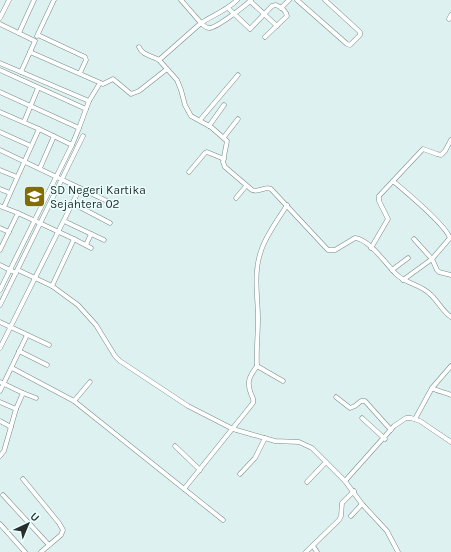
<svg xmlns="http://www.w3.org/2000/svg" width="451" height="552" viewBox="0 0 451 552" font-family="Karla,sans-serif">
	<rect width="100%" height="100%" fill="#ddf2f0"/>
	<g fill="none" stroke-linecap="round" stroke-linejoin="round">
		<defs>
			<g id="street">
				<path d="M181 0 201 23 159 60 177 80 181 90 185 105 191 116 211 127 227 141 223 162 225 167 252 190C259 193 265 186 271 189L328 250H335L355 238C369 239 386 264 396 274 406 284 420 284 430 294 438 301 442 311 451 317"/>
				<path d="M237 0C226 11 213 15 201 23 203 25 206 28 209 28 215 29 245 6 251 0"/>
				<polyline points="297,0 347,44 350,45 360,35 360,32 325,0"/>
				<polyline points="250,1 277,26"/>
				<path d="M228 8 250 29 272 6 276 5C281 7 286 11 287 16L265 37"/>
				<polyline points="281,8 289,0"/>
				<polyline points="0,18 9,0"/>
				<polyline points="449,19 451,15"/>
				<polyline points="0,24 35,41 21,72"/>
				<polyline points="19,33 34,0"/>
				<polyline points="38,35 85,57 86,60 80,73"/>
				<polyline points="37,36 54,0"/>
				<path d="M139 47C143 56 151 55 159 60"/>
				<polyline points="30,52 103,84 113,79 131,94 139,91 167,69"/>
				<polyline points="0,63 89,101"/>
				<polyline points="0,70 86,109"/>
				<polyline points="0,92 79,128 72,145 0,290"/>
				<polyline points="0,112 39,129 4,207"/>
				<polyline points="200,120 238,75"/>
				<polyline points="24,122 38,88"/>
				<polyline points="209,126 224,105"/>
				<polyline points="79,128 89,101 100,83"/>
				<polyline points="39,129 72,145"/>
				<polyline points="0,132 31,146"/>
				<polyline points="224,137 238,119"/>
				<polyline points="0,150 107,201"/>
				<polyline points="40,168 54,136"/>
				<polyline points="0,170 17,177"/>
				<polyline points="189,172 205,153 207,152 224,159"/>
				<polyline points="0,189 10,193"/>
				<polyline points="236,198 246,186"/>
				<polyline points="72,203 110,223"/>
				<polyline points="0,206 18,213 0,250"/>
				<polyline points="18,213 74,239 52,286"/>
				<polyline points="64,221 104,240"/>
				<polyline points="0,228 9,232"/>
				<polyline points="74,239 91,248"/>
				<polyline points="414,239 432,259 437,270 439,272 451,275"/>
				<polyline points="86,245 91,234"/>
				<polyline points="371,248 388,219 379,201 379,196 393,181"/>
				<polyline points="0,265 16,273"/>
				<polyline points="18,270 52,286 78,305 96,325 115,356 120,361 188,406 233,429 275,441 299,442 312,448 345,481 362,504 387,531 398,552"/>
				<polyline points="392,270 408,258"/>
				<path d="M403 280 432 259 450 238C445 224 406 192 393 181L423 149 437 154 441 155 445 151 451 140"/>
				<polyline points="0,305 83,136"/>
				<polyline points="0,322 49,345"/>
				<polyline points="0,348 80,188"/>
				<polyline points="19,351 47,365"/>
				<polyline points="257,366 283,381"/>
				<polyline points="12,368 74,401 223,520"/>
				<polyline points="0,382 23,393 16,409 4,451 0,456"/>
				<path d="M432 388C439 392 445 392 451 395"/>
				<polyline points="0,391 27,335"/>
				<polyline points="23,393 36,398"/>
				<polyline points="336,397 350,408 355,406 361,401 365,401 391,430"/>
				<polyline points="74,401 90,382"/>
				<polyline points="0,402 16,409"/>
				<polyline points="362,418 385,439"/>
				<polyline points="415,419 432,388 451,366"/>
				<polyline points="0,421 11,427"/>
				<polyline points="175,446 200,470"/>
				<polyline points="240,474 255,458 265,438"/>
				<polyline points="23,479 59,523 63,530 61,535 41,552"/>
				<polyline points="345,481 394,426 406,418 411,418 420,421 451,442"/>
				<polyline points="307,482 326,462"/>
				<path d="M184 489 253 403C254 399 253 398 251 394 246 381 250 376 257 366 256 350 258 335 258 319 258 297 253 273 261 251 266 235 278 220 287 205"/>
				<polyline points="3,495 49,545"/>
				<polyline points="351,516 362,504"/>
				<polyline points="0,524 25,552"/>
				<polyline points="313,546 317,552"/>
				<polyline points="306,552 339,520 341,516 342,503 354,491"/>
			</g>
		</defs>
		<use href="#street" stroke="#788b89" stroke-width="5"/>
		<use href="#street" stroke="#fff" stroke-width="4"/>
	</g>
	<defs>
		<symbol id="school-square" viewBox="-11 -11 22 22"><rect x="-9" y="-9" width="18" height="18" rx="4" fill="#836b06" stroke="#eafffd"/><path d="M0-5L7-2L0 1L-7-2ZM-4 1L0 2.5L4 1V4Q0 6-4 4Z" fill="#fff"/></symbol>
	</defs>
	<g fill-rule="evenodd">
		<use href="#school-square" x="22" y="184" width="25" height="25"/>
	</g>
	<g text-anchor="middle" dominant-baseline="central" stroke-width="3" stroke-linejoin="round" paint-order="stroke">
		<g font-size="12" fill="#272f2e" stroke="#eafffd" text-anchor="start">
			<text x="50" y="190">SD Negeri Kartika<tspan x="50" dy="14">Sejahtera 02</tspan></text>
		</g>
	</g>
	<g transform="translate(28 524) rotate(44)" stroke="#eafffd" stroke-width="3" paint-order="stroke">
	<path d="M0-3L7 15L0 10L-7 15Z" fill="#272f2e"/>
	<text y="-6" font-size="11" font-weight="bold" text-anchor="middle" fill="#272f2e">U</text>
	</g>
</svg>
